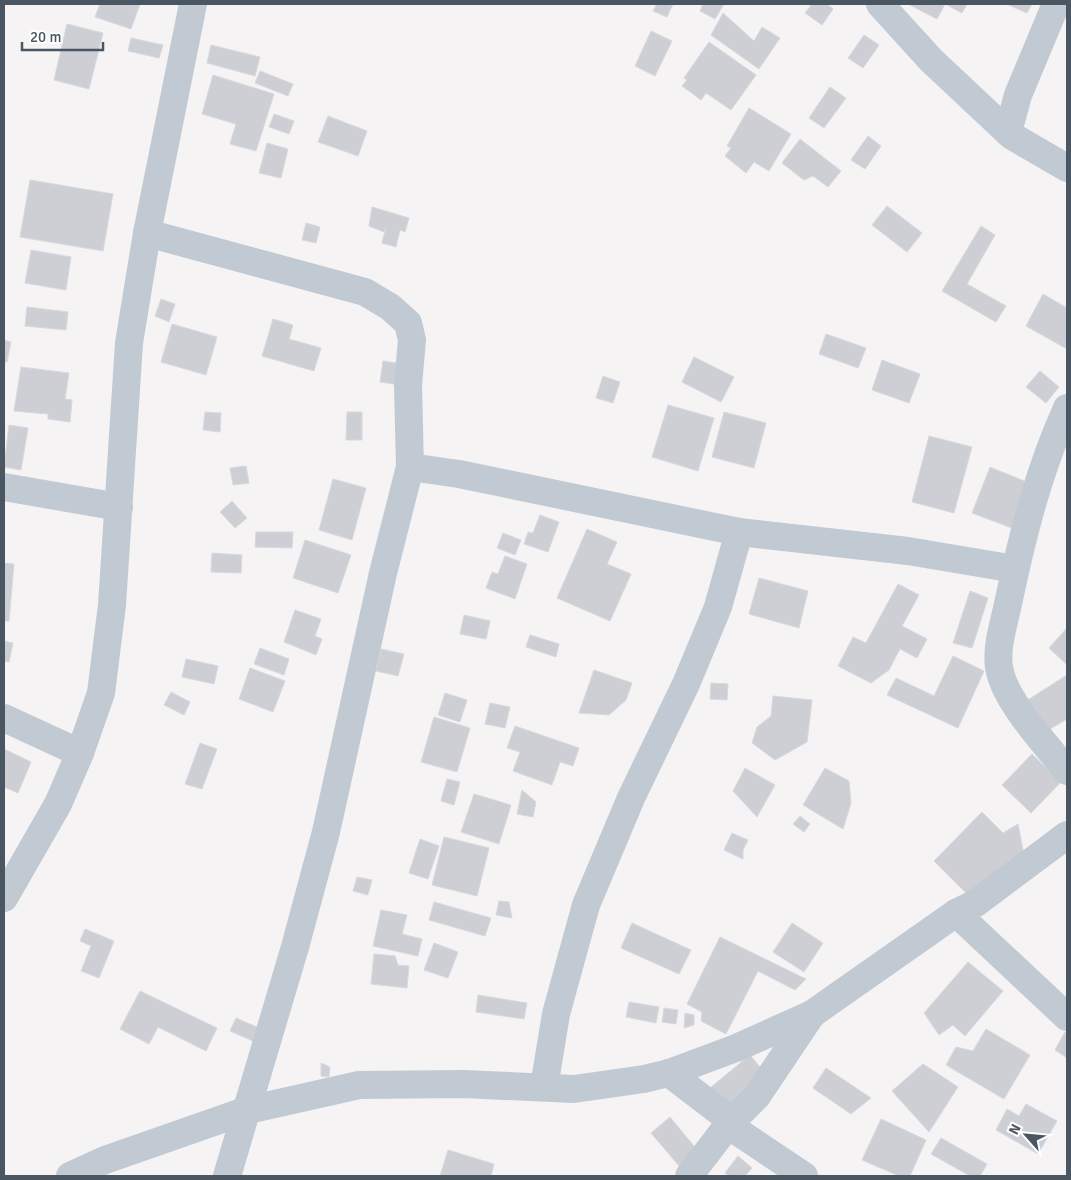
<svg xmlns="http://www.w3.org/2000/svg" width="1071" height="1180" viewBox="0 0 1071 1180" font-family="Signika,sans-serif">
	<rect width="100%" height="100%" fill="#f5f3f3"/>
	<g fill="#cdcfd5" stroke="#d7d9de">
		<polygon points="100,4 140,4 131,29 95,17"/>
		<polygon points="657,4 673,4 667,17 653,11"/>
		<polygon points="703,4 724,4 715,19 700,11"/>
		<polygon points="812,4 827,4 833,9 822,25 805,13"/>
		<polygon points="908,4 967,4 962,13 945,4 937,19"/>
		<polygon points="1006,4 1032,4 1027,13"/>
		<polygon points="723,13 754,41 762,27 780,38 759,69 711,35"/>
		<polygon points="67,24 103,33 89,89 54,80"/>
		<polygon points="651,31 672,41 655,76 635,66"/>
		<polygon points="864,35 879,45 863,68 848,58"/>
		<polygon points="131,38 163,45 159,58 128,51"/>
		<polygon points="709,42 756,75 731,110 706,93 701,100 682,86 687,80 684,78"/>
		<polygon points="211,45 260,57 255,76 207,63"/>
		<polygon points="260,71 293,84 288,96 255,83"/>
		<polygon points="213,75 274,94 256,151 230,144 236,124 202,114"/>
		<polygon points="830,87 846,98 824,128 809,118"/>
		<polygon points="749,108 791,134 769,171 754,162 746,173 725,156 731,148 727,146"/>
		<polygon points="274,114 294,121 289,134 269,127"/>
		<polygon points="328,116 367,131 358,156 318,142"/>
		<polygon points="868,136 881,146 865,169 851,160"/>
		<polygon points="800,139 841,171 828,187 813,176 804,180 782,163"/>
		<polygon points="267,143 288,149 281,178 259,173"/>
		<polygon points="30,180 113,194 103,251 20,237"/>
		<polygon points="887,206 922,233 907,252 872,225"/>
		<polygon points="372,207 409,218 405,232 400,230 396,247 382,243 386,227 384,232 369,226"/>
		<polygon points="306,223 320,227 316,243 302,240"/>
		<polygon points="981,226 995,235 967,284 1006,306 996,322 942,291"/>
		<polygon points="31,250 71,257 66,290 25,283"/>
		<polygon points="1043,294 1067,308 1067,349 1026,326"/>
		<polygon points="161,299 175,304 169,322 155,316"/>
		<polygon points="27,307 68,312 66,330 25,326"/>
		<polygon points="273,319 293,325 289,339 321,348 314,371 262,356"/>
		<polygon points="172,324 217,337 206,375 161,362"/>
		<polygon points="826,334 866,348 858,368 819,354"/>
		<polygon points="4,340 11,342 7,362 4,362"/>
		<polygon points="694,357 734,377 721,402 682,382"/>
		<polygon points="882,360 920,374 909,403 872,390"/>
		<polygon points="383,361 403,364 400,385 380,382"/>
		<polygon points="21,367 69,373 65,399 72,400 70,422 48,419 48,414 14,411"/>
		<polygon points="1040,371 1059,387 1046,403 1026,387"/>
		<polygon points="603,376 620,382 613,403 596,398"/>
		<polygon points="668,405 714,418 698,471 652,457"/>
		<polygon points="205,412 221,413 220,432 203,430"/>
		<polygon points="347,412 362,412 362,440 346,440"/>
		<polygon points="724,412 766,423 754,468 712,457"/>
		<polygon points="9,425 28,428 21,470 4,467"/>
		<polygon points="929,436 972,447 954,513 912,502"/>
		<polygon points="246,466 249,483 233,485 230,468"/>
		<polygon points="990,467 1029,483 1012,528 972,513"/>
		<polygon points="333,479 366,488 352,540 319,530"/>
		<polygon points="232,501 247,518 235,528 220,512"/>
		<polygon points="540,515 559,522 548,552 524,544 528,532 533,533"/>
		<polygon points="587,529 617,542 607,564 631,574 610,621 557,598"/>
		<polygon points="256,532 293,532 292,548 255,547"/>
		<polygon points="503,533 521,540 515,555 497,548"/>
		<polygon points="305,540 351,555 338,593 293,578"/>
		<polygon points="212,553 242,555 241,573 211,572"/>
		<polygon points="505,556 527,564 515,599 486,588 492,572 498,574"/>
		<polygon points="4,563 14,564 9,621 4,621"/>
		<polygon points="759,578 808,591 799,628 749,614"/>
		<polygon points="898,584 919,595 902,626 927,639 917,658 900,649 889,670 871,683 838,666 853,637 866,643"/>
		<polygon points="970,591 988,598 972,648 953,643"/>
		<polygon points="295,610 321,619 315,636 322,639 316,655 284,642"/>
		<polygon points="464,615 490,621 486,639 460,634"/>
		<polygon points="1067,628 1067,663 1066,664 1049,648"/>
		<polygon points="530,635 559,644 556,657 526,647"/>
		<polygon points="4,641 13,643 9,662 4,661"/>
		<polygon points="260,648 289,659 284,675 254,664"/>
		<polygon points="381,649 404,654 398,676 376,671"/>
		<polygon points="953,656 984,671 958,728 887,695 896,678 934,696"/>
		<polygon points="186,659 218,666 214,684 182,677"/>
		<polygon points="250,668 285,681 273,712 239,699"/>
		<polygon points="594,670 632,683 626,700 609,715 579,713"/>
		<polygon points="1067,675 1067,719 1045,732 1026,701"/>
		<polygon points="711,683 728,684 727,700 710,699"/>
		<polygon points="171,692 190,702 184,715 164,705"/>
		<polygon points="445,693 467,700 460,722 438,715"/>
		<polygon points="773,696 812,700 807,742 775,760 752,743 757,727 771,716"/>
		<polygon points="490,703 510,707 505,728 485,724"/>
		<polygon points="434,717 470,728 457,772 421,762"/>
		<polygon points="515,726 579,748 573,766 560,762 552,785 513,771 520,752 507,748"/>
		<polygon points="200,743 217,749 202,789 185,784"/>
		<polygon points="4,749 31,762 18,793 4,787"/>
		<polygon points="1032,754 1061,782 1031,813 1002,785"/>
		<polygon points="745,768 775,785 757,817 733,791"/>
		<polygon points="825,768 849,781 851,803 843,829 803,805"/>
		<polygon points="447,779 460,782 454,805 441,801"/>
		<polygon points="522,790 536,802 533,817 517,814"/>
		<polygon points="474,794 511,805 499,844 461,832"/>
		<polygon points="982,812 1003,833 1018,824 1024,855 976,903 934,861"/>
		<polygon points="800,816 810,824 804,832 793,824"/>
		<polygon points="732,833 748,840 743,850 743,859 724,850"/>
		<polygon points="444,837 489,848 477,896 432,885"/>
		<polygon points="420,839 439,846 428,879 409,873"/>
		<polygon points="357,877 372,880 368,895 353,891"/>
		<polygon points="499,901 509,902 512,918 496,915"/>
		<polygon points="434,902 491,918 485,936 429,920"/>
		<polygon points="381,910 407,915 402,934 422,939 418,956 373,946"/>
		<polygon points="632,923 691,950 679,974 621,948"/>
		<polygon points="792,923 823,943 804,972 773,952"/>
		<polygon points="85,929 114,941 99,978 81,971 91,946 80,941"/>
		<polygon points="720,937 806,979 795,990 758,971 726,1034 701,1021 702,1012 687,1004"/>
		<polygon points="434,943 458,952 448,978 424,970"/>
		<polygon points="374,954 395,956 398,965 409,966 407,988 371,984"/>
		<polygon points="968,962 1003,991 965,1036 953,1025 939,1035 924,1013"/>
		<polygon points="140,991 217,1028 206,1051 158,1027 149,1044 120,1029"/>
		<polygon points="478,995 527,1003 524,1019 476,1012"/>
		<polygon points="629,1002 659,1007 656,1023 626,1017"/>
		<polygon points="664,1008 678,1010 676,1024 662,1022"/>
		<polygon points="685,1013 694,1015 694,1025 684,1028"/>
		<polygon points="236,1018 259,1028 253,1041 230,1031"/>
		<polygon points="986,1029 1030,1055 1004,1099 946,1065 956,1047 973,1051"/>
		<polygon points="1065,1032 1067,1033 1067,1058 1055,1050"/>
		<polygon points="750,1055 769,1078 724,1115 705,1092"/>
		<polygon points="321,1063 330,1067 329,1077 321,1076"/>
		<polygon points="923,1064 958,1087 929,1132 892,1091"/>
		<polygon points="826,1068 871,1098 851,1114 813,1088"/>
		<polygon points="1026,1104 1057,1121 1038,1154 996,1130 1007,1109 1019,1116"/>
		<polygon points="670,1117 698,1151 680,1167 651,1133"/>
		<polygon points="881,1119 926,1140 910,1176 899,1176 862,1160"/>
		<polygon points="941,1138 987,1164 980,1176 970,1176 931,1154"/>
		<polygon points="448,1150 494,1164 491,1176 440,1176"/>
		<polygon points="738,1156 752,1168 745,1176 729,1176 725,1173"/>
	</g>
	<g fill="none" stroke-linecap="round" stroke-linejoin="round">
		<g stroke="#c1cad2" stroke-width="28">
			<polyline points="880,4 931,60 1012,136 1067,168"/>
			<polyline points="1008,132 1018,95 1056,4"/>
			<polyline points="147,233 365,292 390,307 408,323 412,340 408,385 410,467 383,573 326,832 295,947 227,1176"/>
			<path d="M1067 408C1039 469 1022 537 1008 604 1004 623 996 647 999 667 1004 701 1046 744 1067 771"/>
			<polyline points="410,467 459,474 739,532 908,551 1015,569"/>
			<polyline points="4,487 119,507"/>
			<polyline points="4,718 80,753"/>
			<polyline points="4,898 58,804 80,753 101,693 112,605 129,343 147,233 193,4"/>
			<polyline points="956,913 1067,1017"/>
			<polyline points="669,1073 724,1115 728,1125 804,1176"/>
			<polyline points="544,1087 556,1014 586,905 631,798 686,684 718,607 739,532"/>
			<polyline points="70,1176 105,1160 248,1110 359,1085 463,1084 574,1089 644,1079 669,1073 736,1048 812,1014 956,913 976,903 1067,835"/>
			<polyline points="689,1176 728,1125 757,1096 812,1014"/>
		</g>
	</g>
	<rect width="1071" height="1180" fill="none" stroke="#4a5661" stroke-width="10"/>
	<g transform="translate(1026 1135) rotate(297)" stroke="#ffffff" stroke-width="4" paint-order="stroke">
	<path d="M0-4L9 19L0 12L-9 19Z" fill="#4a5661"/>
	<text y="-8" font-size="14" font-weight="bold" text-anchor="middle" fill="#4a5661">N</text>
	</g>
	<path d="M22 42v8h81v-8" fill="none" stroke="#4a5661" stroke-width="2.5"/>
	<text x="30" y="42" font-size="15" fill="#4a5661" stroke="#ffffff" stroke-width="4" paint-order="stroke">20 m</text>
</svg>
